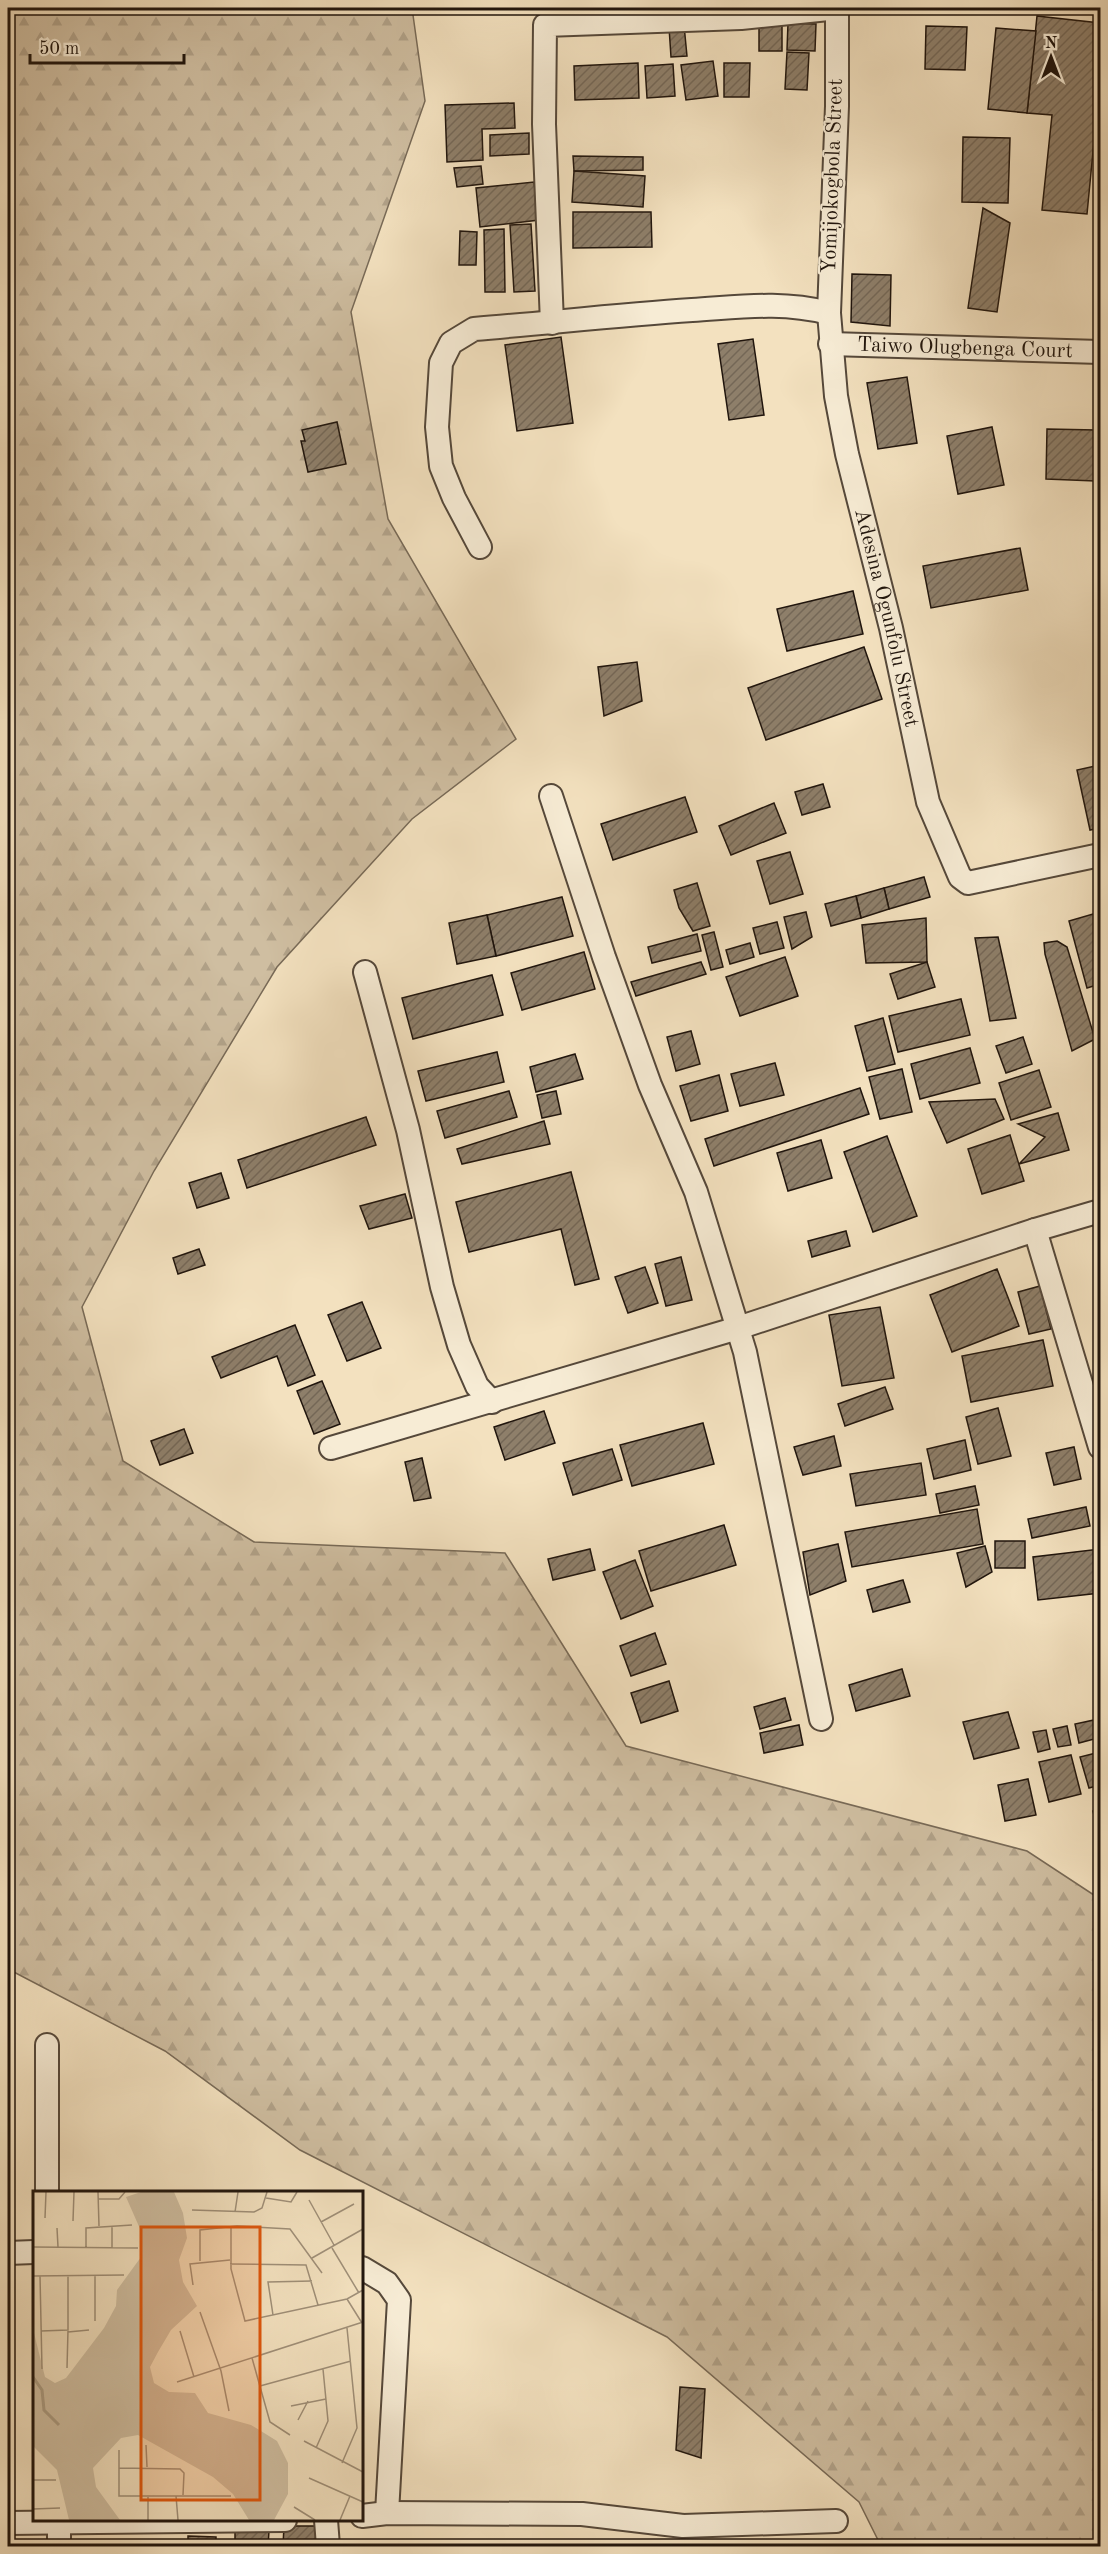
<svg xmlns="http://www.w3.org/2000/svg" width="1108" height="2554" viewBox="0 0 1108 2554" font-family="'Old Standard TT',serif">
	<defs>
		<pattern id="forest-firs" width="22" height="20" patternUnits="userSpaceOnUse" patternTransform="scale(1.5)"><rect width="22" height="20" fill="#cfbea1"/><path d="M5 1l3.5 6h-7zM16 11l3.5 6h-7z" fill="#b1a289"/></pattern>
		<pattern id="building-hatch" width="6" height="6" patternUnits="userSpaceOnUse" patternTransform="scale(1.5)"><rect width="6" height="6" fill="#8e7f6a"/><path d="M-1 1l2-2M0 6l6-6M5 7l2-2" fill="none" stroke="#746756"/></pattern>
	</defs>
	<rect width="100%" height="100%" fill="#f3e1bf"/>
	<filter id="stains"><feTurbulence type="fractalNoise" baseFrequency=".00333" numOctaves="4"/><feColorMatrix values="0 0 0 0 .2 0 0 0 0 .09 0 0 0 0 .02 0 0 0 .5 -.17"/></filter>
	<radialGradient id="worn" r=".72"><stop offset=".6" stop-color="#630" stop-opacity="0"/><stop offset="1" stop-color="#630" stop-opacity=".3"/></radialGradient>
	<polygon fill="url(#forest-firs)" stroke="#786a57" stroke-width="1.5" points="8,8 412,8 425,101 351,312 388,519 516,739 412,819 277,967 154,1171 82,1307 123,1461 254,1542 505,1553 626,1746 1027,1851 1100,1899 1100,2546 881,2546 859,2502 667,2337 300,2150 165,2051 8,1969"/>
	<g fill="url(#building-hatch)" stroke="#20150d" stroke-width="1.5">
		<polygon points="579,8 603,8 604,14 579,16"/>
		<polygon points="651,8 700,8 700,12 650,11"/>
		<polygon points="1037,16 1100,23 1100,79 1087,214 1042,210 1052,115 1027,113"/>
		<polygon points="788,23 816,24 815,51 787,50"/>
		<polygon points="684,25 687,56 671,57 669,27"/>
		<rect x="759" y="26" width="23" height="25"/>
		<polygon points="926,26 967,27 965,70 925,69"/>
		<polygon points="996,28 1036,31 1027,113 988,109"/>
		<polygon points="787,52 809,53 807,90 785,89"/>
		<polygon points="713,61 718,96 686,100 681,65"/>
		<polygon points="638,63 639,98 575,100 574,66"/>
		<polygon points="724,63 750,63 749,97 724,97"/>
		<polygon points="673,64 675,96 647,98 645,66"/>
		<polygon points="514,103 515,128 482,129 483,160 447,162 445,105"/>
		<polygon points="529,133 529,154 490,156 490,135"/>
		<polygon points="963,137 1010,138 1008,203 962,202"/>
		<polygon points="573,156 643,157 643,170 574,171"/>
		<polygon points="481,166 483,184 457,187 454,168"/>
		<polygon points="574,171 645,176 643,207 572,202"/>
		<polygon points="534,182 539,220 480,227 476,188"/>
		<polygon points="983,208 1010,223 997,312 968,308"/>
		<polygon points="573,212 651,212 652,247 573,248"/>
		<polygon points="531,224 535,291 514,292 510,225"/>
		<polygon points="504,229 505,292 485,292 484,230"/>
		<polygon points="460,231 477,232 476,265 459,265"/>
		<polygon points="852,274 891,275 890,326 851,322"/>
		<polygon points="561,337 573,423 517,431 505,345"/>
		<polygon points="753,339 764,415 729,420 718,344"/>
		<polygon points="907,377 917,443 878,449 867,383"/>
		<polygon points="337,422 346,464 308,472 301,441 305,441 302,430"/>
		<polygon points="992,427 1004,485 958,494 947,436"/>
		<polygon points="1047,429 1096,430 1095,481 1046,479"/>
		<polygon points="1020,548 1028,590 931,608 923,566"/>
		<polygon points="853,591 863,634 787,651 777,609"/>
		<polygon points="864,647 882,699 766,740 748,688"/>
		<polygon points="637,662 642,701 604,716 598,667"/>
		<polygon points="1100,765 1100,828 1090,830 1077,770"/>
		<polygon points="823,784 830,807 802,815 795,792"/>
		<polygon points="685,797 697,832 613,860 601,824"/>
		<polygon points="774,803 786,833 731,855 719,826"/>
		<polygon points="790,852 803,894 770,904 757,861"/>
		<polygon points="924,877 930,897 889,909 884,888"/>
		<polygon points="697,883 710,926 693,931 679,908 674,890"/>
		<polygon points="884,888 889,909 861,918 856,896"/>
		<polygon points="856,896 861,918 831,926 825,904"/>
		<polygon points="562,897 573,936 496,956 487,915"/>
		<polygon points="806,912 812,937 792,949 784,917"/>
		<polygon points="1100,912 1100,984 1087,988 1069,921"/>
		<polygon points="487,915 496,956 457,964 449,923"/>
		<polygon points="926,918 927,962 866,963 862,925"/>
		<polygon points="777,922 784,948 760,954 753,928"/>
		<polygon points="714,932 723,967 711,970 702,935"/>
		<polygon points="697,934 701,951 652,963 648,947"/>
		<polygon points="998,937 1016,1018 990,1021 975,938"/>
		<polygon points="1057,941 1067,947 1095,1039 1072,1051 1045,954 1044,943"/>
		<polygon points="750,943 754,957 730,964 726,950"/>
		<polygon points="584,952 595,989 522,1010 511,973"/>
		<polygon points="785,957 798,996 740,1016 726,977"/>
		<polygon points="701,962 706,974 636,996 631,982"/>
		<polygon points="927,962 935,987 898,999 890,974"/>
		<polygon points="492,975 503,1015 413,1039 402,998"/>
		<polygon points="1100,993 1100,1033 1095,994"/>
		<polygon points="961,999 970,1035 898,1052 889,1016"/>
		<polygon points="883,1018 895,1064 867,1071 855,1026"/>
		<polygon points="691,1031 700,1064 676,1071 667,1037"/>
		<polygon points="1023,1037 1032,1064 1006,1073 996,1046"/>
		<polygon points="970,1048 980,1083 920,1099 911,1064"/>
		<polygon points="497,1052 504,1082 426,1101 418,1071"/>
		<polygon points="575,1054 583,1079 536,1092 530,1067"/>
		<polygon points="775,1063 784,1095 740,1106 731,1074"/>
		<polygon points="902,1069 912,1112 880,1119 869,1077"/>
		<polygon points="1039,1070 1051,1107 1011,1120 999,1083"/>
		<polygon points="719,1075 728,1111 691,1121 680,1086"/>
		<polygon points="860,1088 869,1114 714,1166 705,1139"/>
		<polygon points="509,1091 517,1117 445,1138 437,1111"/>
		<polygon points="556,1091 561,1114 542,1118 537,1095"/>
		<polygon points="995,1099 1004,1119 947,1143 929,1102"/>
		<polygon points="1058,1113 1069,1150 1019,1164 1045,1137 1018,1124"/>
		<polygon points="366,1117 376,1145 247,1188 238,1160"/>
		<polygon points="544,1121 550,1144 462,1164 457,1149"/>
		<polygon points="1010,1135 1024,1181 982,1194 968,1149"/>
		<polygon points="887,1136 917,1216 873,1232 844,1152"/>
		<polygon points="821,1140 832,1178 788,1191 777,1153"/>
		<polygon points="571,1172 599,1279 575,1285 561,1229 469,1252 456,1202"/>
		<polygon points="221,1173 229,1198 197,1208 189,1183"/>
		<polygon points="405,1194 412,1218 369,1229 360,1206"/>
		<polygon points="846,1231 850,1246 812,1257 808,1241"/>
		<polygon points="199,1249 205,1265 178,1274 173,1258"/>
		<polygon points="681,1257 692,1300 666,1306 655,1264"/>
		<polygon points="645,1267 658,1303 628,1313 615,1277"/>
		<polygon points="997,1269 1019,1326 952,1352 930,1295"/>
		<polygon points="1040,1286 1051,1329 1029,1334 1018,1292"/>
		<polygon points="362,1302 381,1348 347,1361 328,1315"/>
		<polygon points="880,1307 894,1378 842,1386 829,1315"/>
		<polygon points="295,1325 315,1375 288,1386 277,1356 221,1378 212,1357"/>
		<polygon points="1043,1340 1053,1386 971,1402 962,1356"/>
		<polygon points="322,1381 340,1424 314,1434 297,1391"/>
		<polygon points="885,1387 893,1409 845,1426 838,1404"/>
		<polygon points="998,1408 1011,1456 978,1464 966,1417"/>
		<polygon points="544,1411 555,1443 505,1460 494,1427"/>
		<polygon points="703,1423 714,1464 632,1486 620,1445"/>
		<polygon points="184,1429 193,1453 160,1465 151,1441"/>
		<polygon points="834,1436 841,1466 803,1475 794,1447"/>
		<polygon points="965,1440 971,1470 934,1479 927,1449"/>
		<polygon points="1074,1447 1081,1479 1054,1485 1046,1453"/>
		<polygon points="612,1449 622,1480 573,1495 563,1463"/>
		<polygon points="422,1458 431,1498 414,1501 405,1462"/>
		<polygon points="921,1463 926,1495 856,1506 850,1474"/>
		<polygon points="975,1486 979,1505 940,1513 936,1494"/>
		<polygon points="1086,1507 1090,1526 1032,1538 1028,1519"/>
		<polygon points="977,1509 983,1544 852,1567 845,1532"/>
		<polygon points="724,1525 736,1565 651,1591 639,1551"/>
		<rect x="995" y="1541" width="30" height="27"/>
		<polygon points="838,1544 846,1581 810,1595 803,1552"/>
		<polygon points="985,1546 992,1572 966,1587 957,1553"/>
		<polygon points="590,1549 595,1570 553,1580 548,1559"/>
		<polygon points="1100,1549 1100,1593 1038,1600 1033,1557"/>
		<polygon points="635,1560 653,1606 621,1619 603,1572"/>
		<polygon points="903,1580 910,1602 873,1612 867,1590"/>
		<polygon points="655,1633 666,1664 631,1676 620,1646"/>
		<polygon points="902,1669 910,1696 856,1711 849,1685"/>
		<polygon points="669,1681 678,1711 641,1723 631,1693"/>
		<polygon points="785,1698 791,1720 760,1729 754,1707"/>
		<polygon points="1008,1712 1019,1748 974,1759 963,1722"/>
		<polygon points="1094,1720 1098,1738 1079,1743 1075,1724"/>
		<polygon points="799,1725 803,1745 764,1753 760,1733"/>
		<polygon points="1067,1726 1071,1745 1058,1747 1053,1729"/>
		<polygon points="1046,1730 1050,1749 1038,1752 1033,1732"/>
		<polygon points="1100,1752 1100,1785 1089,1788 1080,1757"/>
		<polygon points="1071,1755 1081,1794 1049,1802 1039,1762"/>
		<polygon points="1028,1779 1036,1815 1005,1821 998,1785"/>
		<polygon points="1100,1809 1100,1840 1093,1811"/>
		<polygon points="1100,1858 1100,1882 1094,1860"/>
		<polygon points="680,2387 705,2389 701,2458 676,2450"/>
		<polygon points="284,2526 323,2526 323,2546 283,2546"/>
		<polygon points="235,2530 269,2531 268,2546 222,2546 222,2543 235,2544"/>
		<polygon points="188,2536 216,2537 216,2546 188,2546"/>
	</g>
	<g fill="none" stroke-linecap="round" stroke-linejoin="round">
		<defs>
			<g id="minor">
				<path id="s1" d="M837 8V106L829 313 836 396 847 454 891 628 928 802 960 877 968 883 1100 855"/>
				<polyline points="552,323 544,124 545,25 741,18 838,8"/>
				<path id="s2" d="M830 344 1100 352"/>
				<path d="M480 547 454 498 441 466 437 427 441 363 451 343 474 329C547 323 619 315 692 310 742 307 780 301 829 313"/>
				<polyline points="551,796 604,957 650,1085 696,1192 745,1352 821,1719"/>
				<polyline points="365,972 408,1130 442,1287 459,1345 477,1386 492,1402"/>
				<polyline points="1035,1230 1100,1447"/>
				<polyline points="331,1448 738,1328 1035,1230 1100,1211"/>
				<polyline points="47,2045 47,2192"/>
				<polyline points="8,2253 34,2252"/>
				<polyline points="362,2268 387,2283 399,2300 387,2513"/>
				<polyline points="362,2516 387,2513 582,2514 683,2526 836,2521"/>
				<polyline points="326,2520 328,2546"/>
				<polyline points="8,2523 285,2520"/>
				<polyline points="59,2546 59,2524"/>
			</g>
		</defs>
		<use href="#minor" stroke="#55483a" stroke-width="26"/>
		<use href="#minor" stroke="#f7ecd5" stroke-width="22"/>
	</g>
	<g text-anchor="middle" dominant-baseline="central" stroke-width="4.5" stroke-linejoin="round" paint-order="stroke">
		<g font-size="21" fill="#20150d" stroke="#f7ecd5">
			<text transform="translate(833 176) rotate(-88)">Yomijokogbola Street</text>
			<text stroke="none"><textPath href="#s2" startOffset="135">Taiwo Olugbenga Court</textPath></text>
			<text stroke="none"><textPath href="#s1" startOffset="616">Adesina Ogunfolu Street</textPath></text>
		</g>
	</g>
	<g transform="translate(33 2191)">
		<rect width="330" height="330" fill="#f3e1bf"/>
		<path d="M108 1H141L150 22 154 47 146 69 150 91 164 115 138 139 125 161 117 176 121 192 136 201 162 202 175 222 218 234 244 250 255 272V303L241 329H216L200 303 180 286 105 244 88 247 60 277 63 296 87 329H36L24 279 0 255V138L12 186 22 192 33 187 71 137 83 115 84 99 108 66V40L93 6Z" fill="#cfbea1"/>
		<path fill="none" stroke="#ab9c82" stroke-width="3" d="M0 186 9 199 11 219 26 234"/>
		<path fill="none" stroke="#9f8f78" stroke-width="1.5" d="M65 1 66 35M233 7 258 11 264 1M65 8H86L92 1M276 9 301 54M159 19 221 21 229 17 234 1M202 21 205 1M12 27 13 1M40 30 41 1M288 31 321 13M24 37 25 56M198 37V78L212 130 314 108 330 99M0 56 105 57M53 56V37L99 34M79 57V35M299 57 326 102M279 67 330 38M167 70V39L204 35 257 38 289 82M197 73 273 74 285 114M0 85 91 84M7 85 9 178M62 85V130M160 94 157 73 197 69M314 108 329 132M167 121 188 180 196 220M240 124 235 91 279 90M8 140 35 139V85M147 140 161 186M35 141 56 139M219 167 237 231 257 244M34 177 35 139M144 191 330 131M227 195 318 170M258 215 293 208M265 229 275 210M271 250 330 281M113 254 114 276M283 257 295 230 290 178M86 259V305H198M309 272 324 237 314 137M86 277 147 278 151 282 150 304M276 287 330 311M0 289H23M143 305 145 329M261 316 282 329M0 318 27 317M115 329V306M307 329 317 305"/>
		<path fill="#de560c" fill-opacity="0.15" stroke="#de560c" stroke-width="3" d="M108 36H227V309H108Z"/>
		<rect width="330" height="330" fill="none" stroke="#20150d" stroke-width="3"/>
	</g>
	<rect width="1108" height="2554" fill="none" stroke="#f3e1bf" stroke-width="30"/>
	<rect x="9" y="9" width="1090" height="2536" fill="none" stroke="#20150d" stroke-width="3"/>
	<rect x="15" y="15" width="1078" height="2524" fill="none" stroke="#20150d" stroke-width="1.5"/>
	<g transform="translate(1051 57)" stroke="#f7ecd5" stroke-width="4.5" paint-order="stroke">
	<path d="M0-4.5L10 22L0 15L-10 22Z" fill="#20150d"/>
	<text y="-9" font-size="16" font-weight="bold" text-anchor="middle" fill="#20150d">N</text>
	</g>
	<path d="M30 54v9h154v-9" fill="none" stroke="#20150d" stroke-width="3"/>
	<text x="39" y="54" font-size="18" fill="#20150d" stroke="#f7ecd5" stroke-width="4.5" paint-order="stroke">50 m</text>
	<rect width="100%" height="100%" filter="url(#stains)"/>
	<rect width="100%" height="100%" fill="url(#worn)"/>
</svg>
